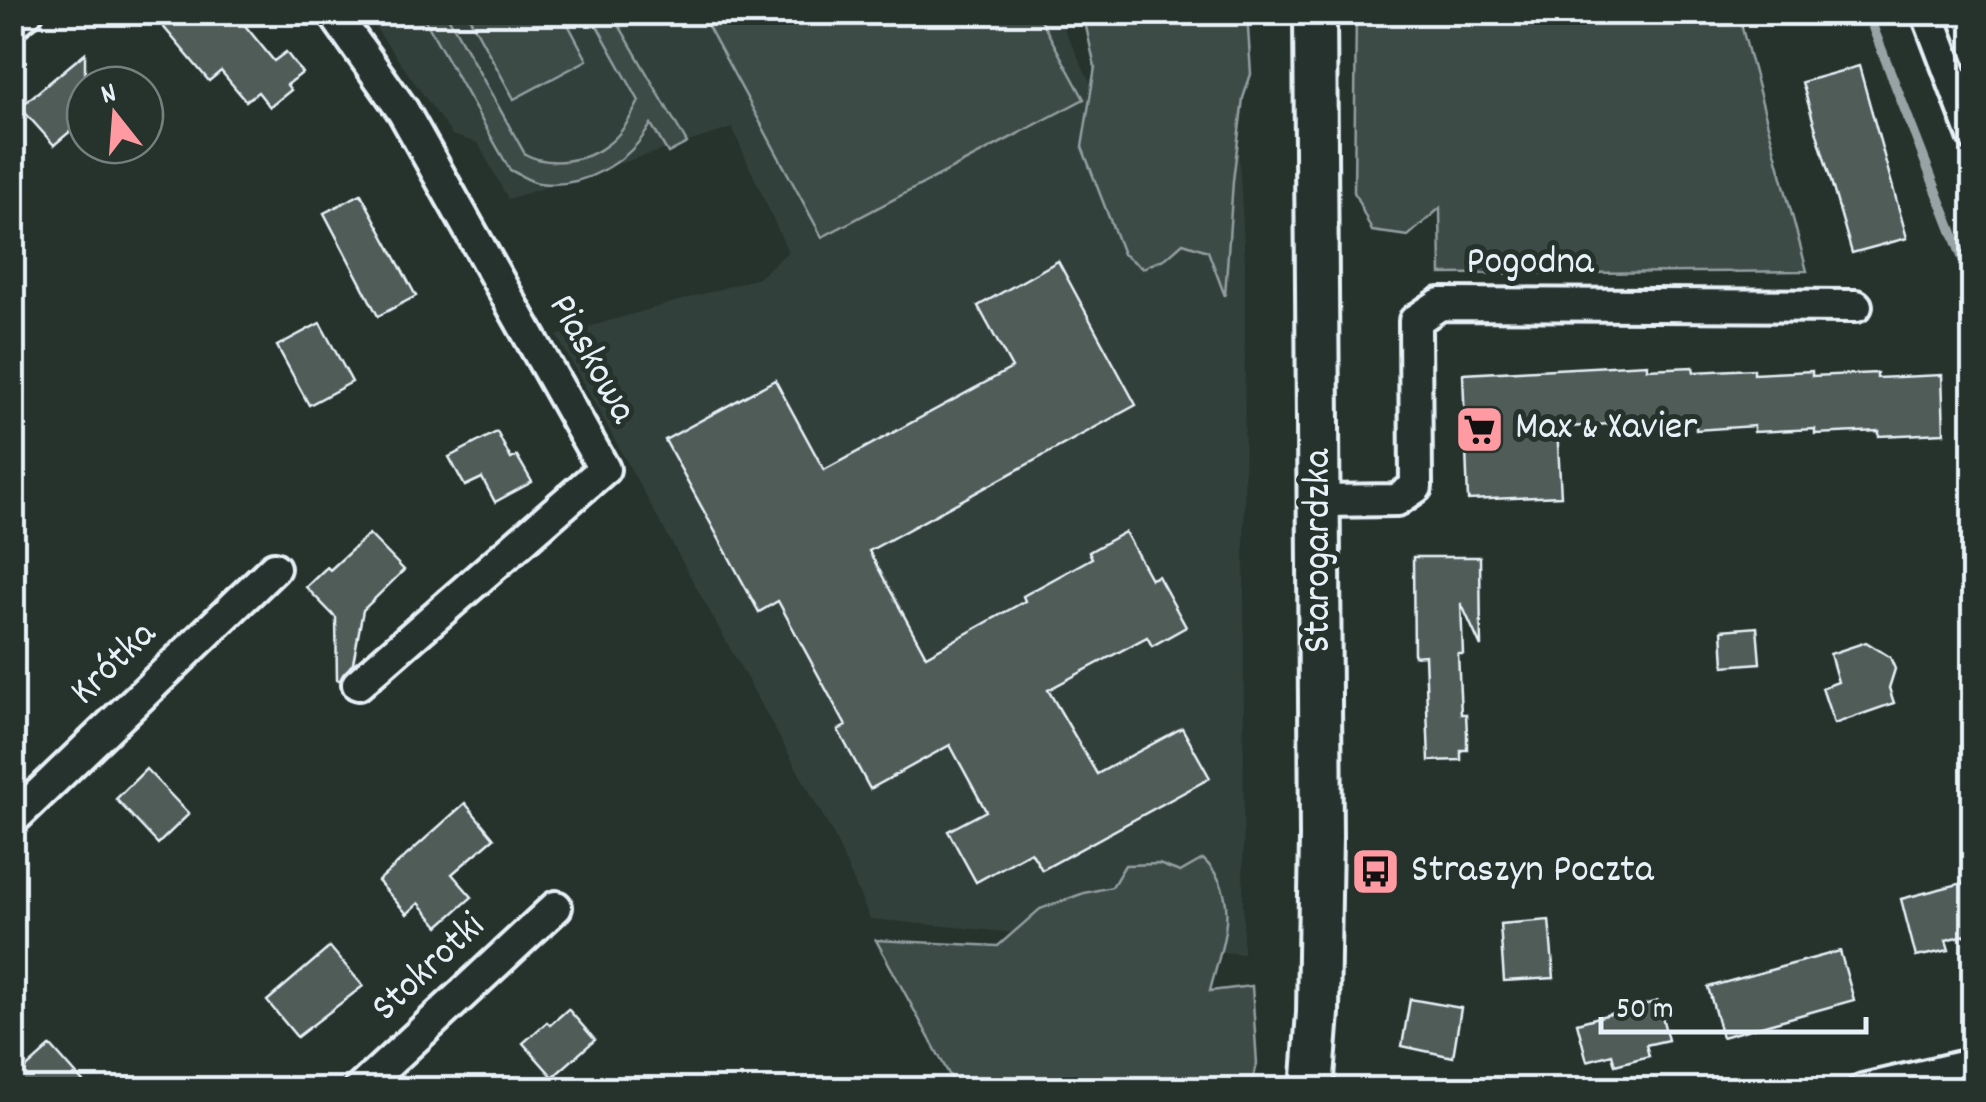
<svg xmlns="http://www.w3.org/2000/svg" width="1986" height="1102" viewBox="0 0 1986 1102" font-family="Dekko,sans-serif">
	<rect width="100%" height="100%" fill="#26332d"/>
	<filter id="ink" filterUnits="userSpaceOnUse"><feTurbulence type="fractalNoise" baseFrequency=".01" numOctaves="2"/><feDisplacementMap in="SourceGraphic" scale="20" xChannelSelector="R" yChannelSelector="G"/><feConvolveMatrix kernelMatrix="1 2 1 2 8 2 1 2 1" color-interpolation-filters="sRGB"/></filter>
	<g filter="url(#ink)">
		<polygon fill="#333f3a" points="365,13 1056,13 1123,148 1237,124 1245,262 1243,954 870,919 833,834 557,336 758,278 788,252 732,128 508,199 478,143 452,135"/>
		<g fill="#3e4b47" stroke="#939ea0" stroke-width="2.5">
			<path d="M421 13H446L525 154C548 167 586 162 607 145 622 134 631 117 639 101L590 13H612L687 143 668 153 651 124C630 162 584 189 539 183 530 182 519 174 510 170Z"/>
			<polygon points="467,13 562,13 587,60 514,99"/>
			<polygon points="701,13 1037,13 1084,99 822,237"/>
			<polygon points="1083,13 1247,13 1251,74 1243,98 1233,181 1225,296 1208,251 1183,243 1166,258 1143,268 1123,254 1082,147 1095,67"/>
			<polygon points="1356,13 1738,13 1807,271 1441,274 1440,208 1408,236 1372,231 1354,192"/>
			<path d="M1203 859C1244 897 1221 946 1210 991L1252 986 1257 1064 1251 1089H957L876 940 998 946 1040 909 1084 893 1112 887 1125 865 1159 864 1180 872Z"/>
		</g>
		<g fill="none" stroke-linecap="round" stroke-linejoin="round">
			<g stroke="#98a3a5" stroke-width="10">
				<polyline points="1867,12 1965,264 1974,308"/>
				<polyline points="1974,372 1974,411"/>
			</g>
		</g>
		<g fill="#505c59" stroke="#e8f1f8" stroke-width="2.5">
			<polygon points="151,12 234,12 274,61 286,52 302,73 287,85 291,90 270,107 258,92 246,101 221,71 209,81"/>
			<polygon points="85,53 85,119 54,145 20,107"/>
			<polygon points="1859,66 1907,238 1852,253 1802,82"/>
			<polygon points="361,194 416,296 378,316 324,213"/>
			<polygon points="1058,261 1136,405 869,551 926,656 1025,601 1023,596 1092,558 1089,552 1125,532 1151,579 1158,576 1186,627 1152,646 1147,637 1048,690 1097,774 1182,728 1210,778 1042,870 1031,852 976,882 948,831 986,811 950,745 870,789 838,730 846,726 778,601 759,612 665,440 775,380 824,470 1012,368 978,306"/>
			<polygon points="320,323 352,382 309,405 277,346"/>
			<polygon points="1647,364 1647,369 1693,367 1694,372 1754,369 1754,374 1812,371 1812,376 1877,373 1877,378 1942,375 1944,433 1879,436 1879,431 1815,434 1815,429 1754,432 1754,426 1696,430 1696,424 1648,427 1648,421 1557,428 1561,496 1468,500 1463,374"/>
			<polygon points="497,432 511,459 517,456 532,482 495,502 482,478 465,486 449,457"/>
			<polygon points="369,534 404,570 363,610 353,663 340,680 337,680 336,618 306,587 327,567 330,570"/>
			<polygon points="1413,557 1480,557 1481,647 1461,603 1463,654 1458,654 1461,714 1466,714 1467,734 1467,750 1461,750 1461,760 1429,761 1425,655 1414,656"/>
			<polygon points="1757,627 1760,663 1724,666 1722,630"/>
			<polygon points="1866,642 1890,657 1895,669 1889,688 1894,703 1834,724 1822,688 1838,682 1830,654"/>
			<polygon points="146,769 189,814 158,844 116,799"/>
			<polygon points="465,803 494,838 452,874 472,897 439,926 419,903 407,914 378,881"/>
			<polygon points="1974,880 1974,933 1946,940 1949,950 1916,957 1901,899"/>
			<polygon points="1549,920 1554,978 1504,981 1500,924"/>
			<polygon points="330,947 363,986 297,1037 267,1001"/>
			<polygon points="1840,951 1854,1000 1722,1037 1708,987"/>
			<polygon points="1410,999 1461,1008 1453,1057 1402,1046"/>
			<polygon points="1658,1001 1668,1040 1646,1045 1649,1056 1615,1065 1612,1054 1587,1061 1577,1023"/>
			<polygon points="568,1009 595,1040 553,1077 523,1043 547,1022 550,1025"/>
			<polygon points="51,1046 90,1090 12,1090 12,1081"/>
		</g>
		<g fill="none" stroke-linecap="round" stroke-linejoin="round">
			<defs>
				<g id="minor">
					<polyline points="333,12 403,111 604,469 358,684"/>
					<polyline points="1927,12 1974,136"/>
					<polyline points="12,24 27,12"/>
					<polyline points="1320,501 1397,500 1416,487 1415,321 1440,304 1856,306"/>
					<polyline points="12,820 274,568"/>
					<polyline points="359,1090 556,907"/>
					<polyline points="1863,1090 1974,1064"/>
				</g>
				<polyline id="secondary" points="1312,1090 1318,1013 1321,837 1315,12"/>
			</defs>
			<use href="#minor" stroke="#e8f1f8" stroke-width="38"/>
			<use href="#secondary" stroke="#e8f1f8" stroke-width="48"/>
			<use href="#minor" stroke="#26332d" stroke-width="30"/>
			<use href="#secondary" stroke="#26332d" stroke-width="40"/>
		</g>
	</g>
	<defs>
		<symbol id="supermarket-square" viewBox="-11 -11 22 22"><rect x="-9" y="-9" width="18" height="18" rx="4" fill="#ff9aa2" stroke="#26332d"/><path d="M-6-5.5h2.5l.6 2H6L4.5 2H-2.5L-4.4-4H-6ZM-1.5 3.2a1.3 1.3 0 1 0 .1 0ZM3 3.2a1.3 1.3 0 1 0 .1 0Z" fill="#111"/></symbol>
		<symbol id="bus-square" viewBox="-11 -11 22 22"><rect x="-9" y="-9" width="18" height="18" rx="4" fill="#ff9aa2" stroke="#26332d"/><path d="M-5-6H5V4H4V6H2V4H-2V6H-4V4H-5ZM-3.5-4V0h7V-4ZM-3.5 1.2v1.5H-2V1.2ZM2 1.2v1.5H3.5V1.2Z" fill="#111"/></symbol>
	</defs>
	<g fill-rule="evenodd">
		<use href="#supermarket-square" x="1452" y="402" width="55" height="55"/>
		<use href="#bus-square" x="1348" y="844" width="55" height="55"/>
	</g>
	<g text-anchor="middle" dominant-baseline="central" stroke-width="10" stroke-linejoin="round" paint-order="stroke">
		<g font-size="40" fill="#e8f1f8" stroke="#26332d">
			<text x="1530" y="264">Pogodna</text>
			<text transform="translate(590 360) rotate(61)">Piaskowa</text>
			<text transform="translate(1320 551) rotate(-90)">Starogardzka</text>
			<text transform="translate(115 665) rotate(-44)">Krótka</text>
			<text transform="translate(430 969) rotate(-43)">Stokrotki</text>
		</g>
		<g font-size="40" fill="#e8f1f8" stroke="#26332d" text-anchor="start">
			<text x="1515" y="429">Max &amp; Xavier</text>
			<text x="1411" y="872">Straszyn Poczta</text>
		</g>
	</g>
	<rect width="1986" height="1102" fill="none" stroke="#26332d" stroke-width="50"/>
	<rect x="25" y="25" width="1936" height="1052" fill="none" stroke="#e8f1f8" stroke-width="4" filter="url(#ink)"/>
	<g transform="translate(115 115) rotate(343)"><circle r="48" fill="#26332d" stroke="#747f7e" stroke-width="2.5"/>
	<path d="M0-8L18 38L0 25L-18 38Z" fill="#ff9aa2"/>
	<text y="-15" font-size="28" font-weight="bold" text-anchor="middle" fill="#e8f1f8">N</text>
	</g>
	<path d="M1601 1017v15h265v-15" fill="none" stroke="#e8f1f8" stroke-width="5"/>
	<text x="1616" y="1017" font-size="30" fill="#e8f1f8" stroke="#26332d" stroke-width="8" paint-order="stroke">50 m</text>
</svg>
